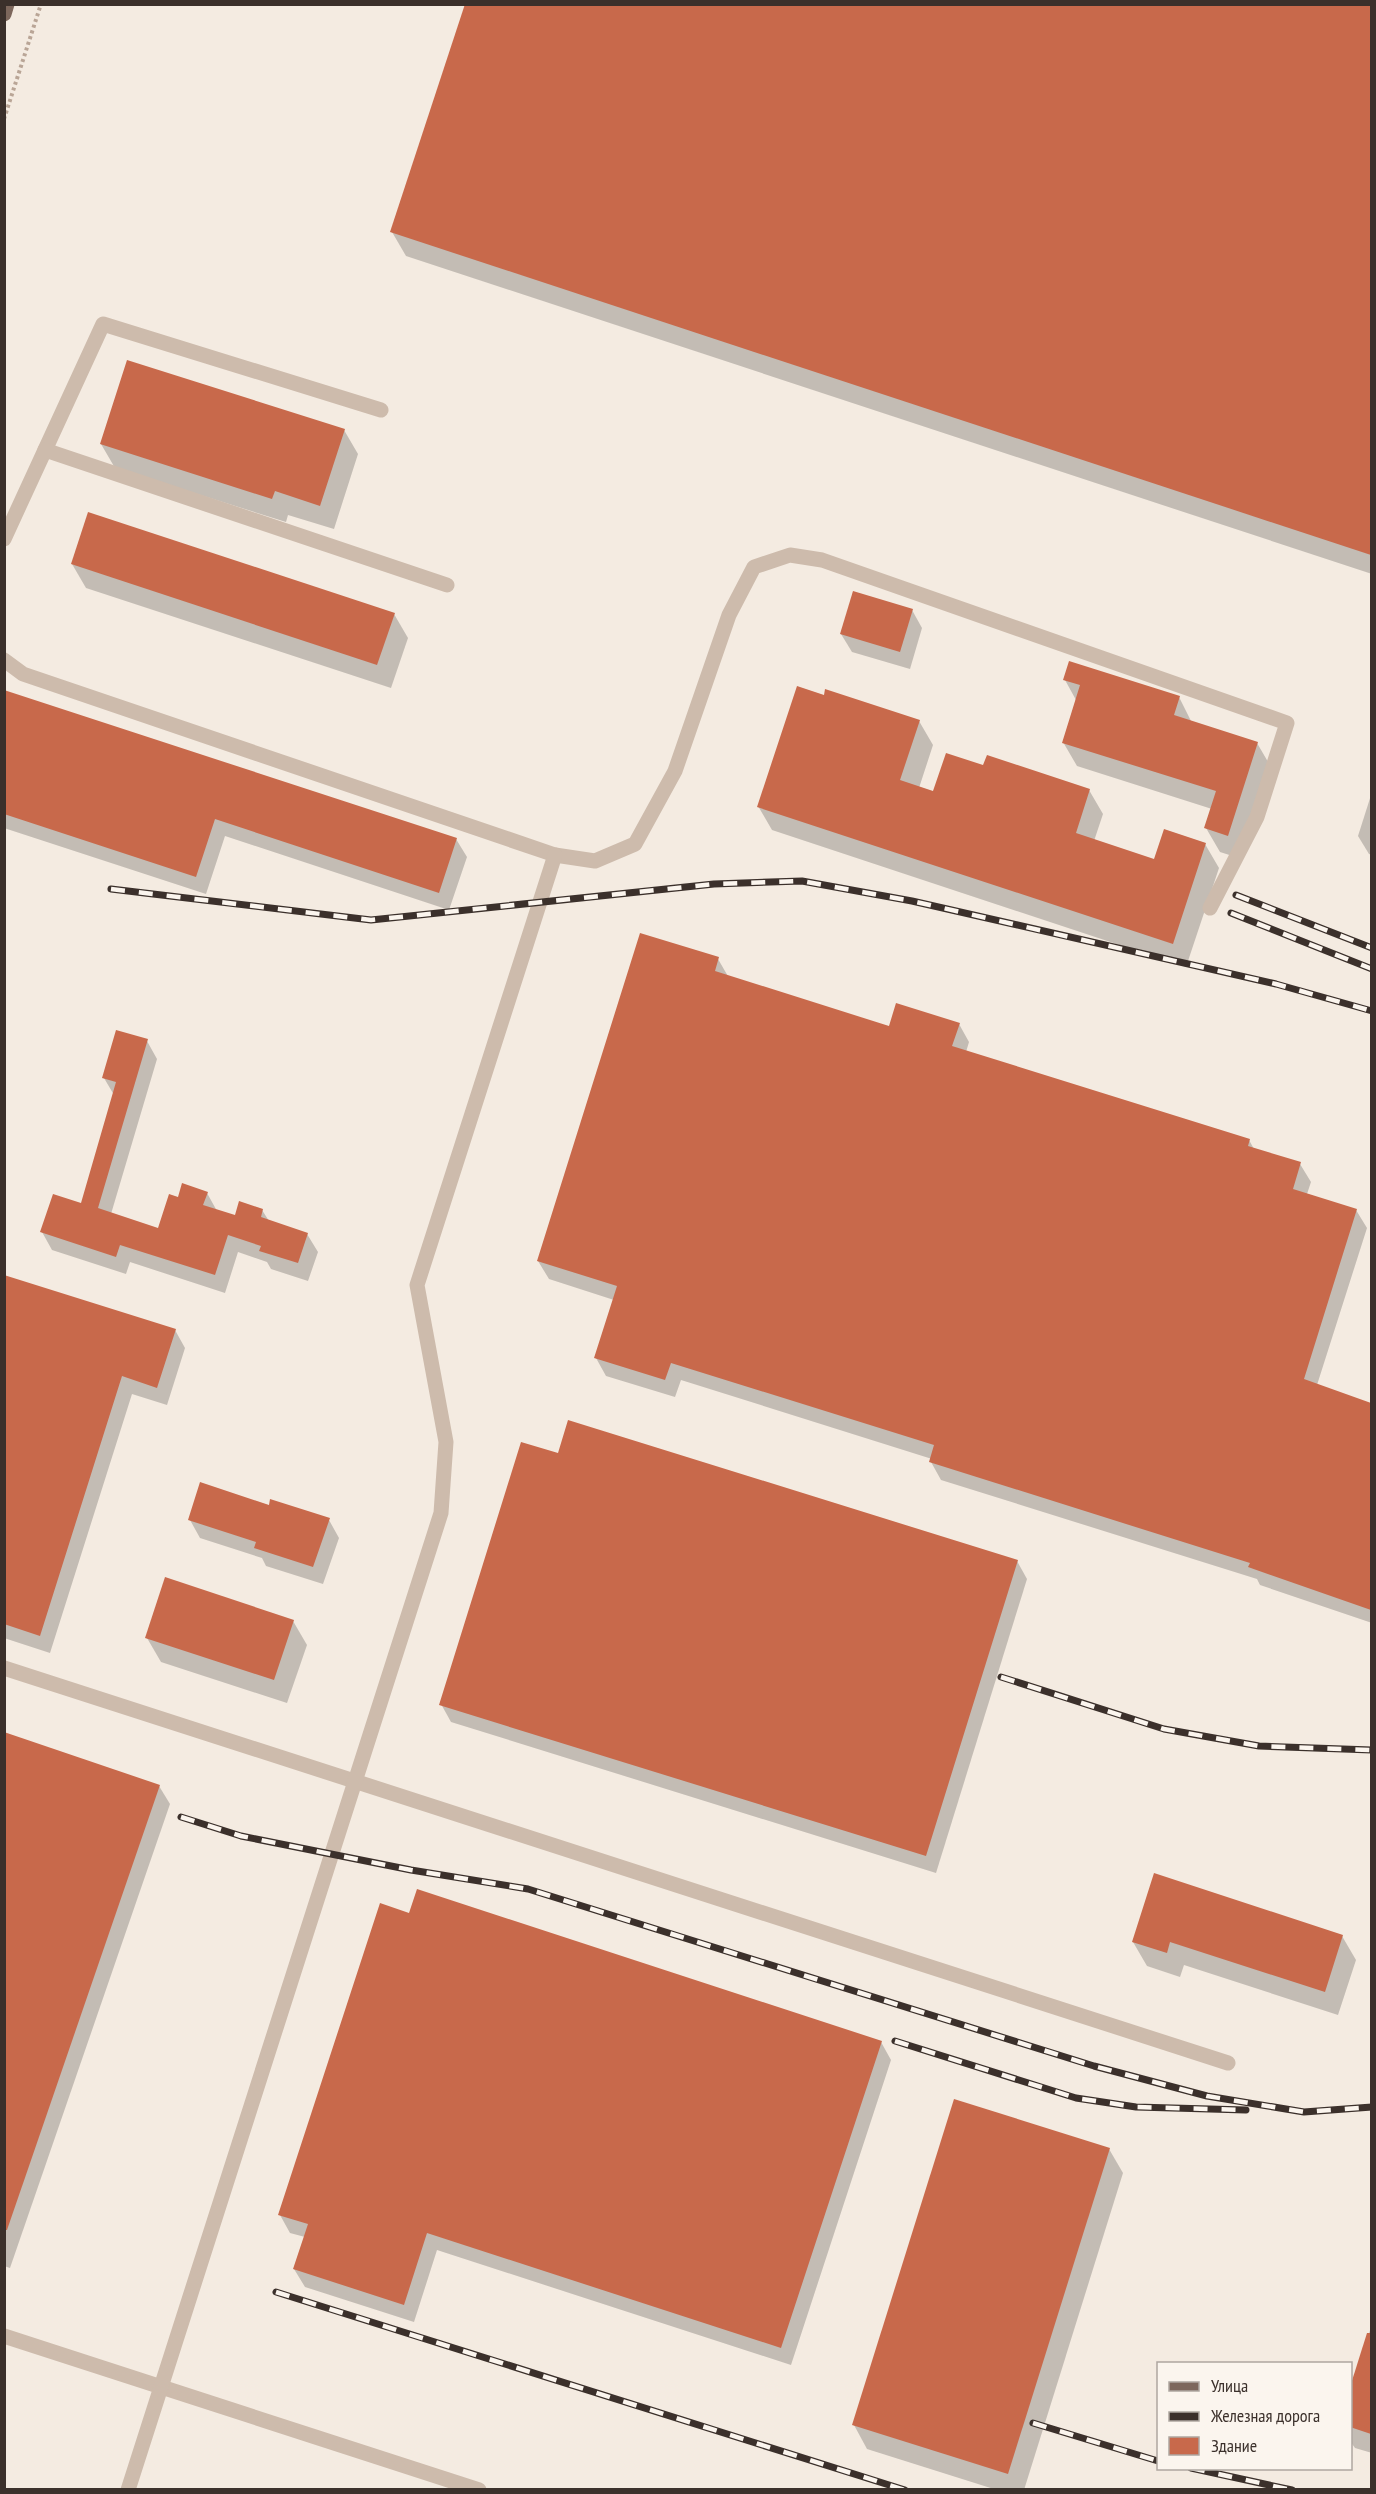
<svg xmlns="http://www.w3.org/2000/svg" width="1376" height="2494" viewBox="0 0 1376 2494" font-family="'PT Sans Narrow',sans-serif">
	<rect width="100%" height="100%" fill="#f4ebe1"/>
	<g fill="#0003">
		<polygon points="467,4 1372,4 1372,574 406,256 392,232"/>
		<polygon points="344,430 358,454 334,529 288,515 286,522 115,468 101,444"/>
		<polygon points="72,564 394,614 408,638 391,688 86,588"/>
		<polygon points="912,610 922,628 910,669 852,652 841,634"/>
		<polygon points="1065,680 1179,697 1192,723 1257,743 1271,767 1242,859 1220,852 1206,828 1212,809 1077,766 1063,742 1076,700"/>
		<polygon points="825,697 919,721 933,745 919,788 934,793 984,767 1089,790 1103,814 1094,841 1155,861 1205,844 1219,868 1186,967 772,830 758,806"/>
		<polygon points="4,703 456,839 467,857 449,910 225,836 206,894 4,828"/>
		<polygon points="1372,792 1372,855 1369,854 1358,836"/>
		<polygon points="718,959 729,978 890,1028 959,1024 969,1042 966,1052 1249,1140 1254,1149 1300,1164 1311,1182 1307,1194 1356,1210 1367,1228 1317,1385 1372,1404 1372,1623 1260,1585 1257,1579 941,1480 931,1462 932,1459 681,1380 675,1397 606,1376 596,1358 614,1300 549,1279 538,1261"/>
		<polygon points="147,1041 157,1059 111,1214 159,1230 179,1199 207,1193 217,1211 236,1217 262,1210 269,1221 307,1234 318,1252 308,1281 271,1269 267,1262 238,1252 225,1293 130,1262 126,1274 52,1250 42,1232 82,1205 114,1095 104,1078"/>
		<polygon points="4,1277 175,1330 185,1348 167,1405 132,1394 50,1653 4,1638"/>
		<polygon points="559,1455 1017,1561 1027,1579 936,1873 451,1722 441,1704"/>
		<polygon points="269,1506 329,1520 339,1538 323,1584 266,1566 262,1558 200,1538 190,1520"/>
		<polygon points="293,1621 307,1645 287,1703 161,1662 147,1638"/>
		<polygon points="4,1733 159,1786 170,1804 10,2268 4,2266"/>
		<polygon points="410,1915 881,2042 891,2060 791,2365 437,2250 414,2322 305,2287 294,2269 305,2237 290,2233 280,2215"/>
		<polygon points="1342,1936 1356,1960 1338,2015 1184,1965 1180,1977 1147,1966 1133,1942"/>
		<polygon points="1109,2149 1123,2173 1024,2490 997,2490 867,2449 854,2425"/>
		<polygon points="1372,2324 1372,2453 1355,2448 1350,2441 1350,2392"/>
	</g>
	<g fill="#c8694b">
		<polygon points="465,4 1371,4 1371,555 390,232"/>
		<polygon points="127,360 345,429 320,506 275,491 272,499 100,444"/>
		<polygon points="88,512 395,613 377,665 71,564"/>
		<polygon points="853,591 913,609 900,652 840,634"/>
		<polygon points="1069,661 1180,696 1174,715 1258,742 1228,836 1204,828 1216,791 1062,743 1080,685 1063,680"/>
		<polygon points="797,686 824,695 825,689 920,720 900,780 933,791 946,753 983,765 987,755 1090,789 1076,833 1154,859 1164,829 1206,843 1173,944 757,807"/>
		<polygon points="4,690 457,838 439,893 215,819 196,877 4,814"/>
		<polygon points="640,933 719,957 715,971 889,1026 896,1003 960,1023 952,1046 1250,1139 1248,1146 1301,1162 1293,1189 1357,1209 1304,1379 1371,1403 1371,1610 1248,1567 1250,1563 929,1462 934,1445 671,1363 665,1380 594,1358 617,1286 537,1261"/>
		<polygon points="116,1030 148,1039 98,1208 158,1228 169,1194 178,1197 182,1183 208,1192 203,1205 235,1215 239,1201 263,1209 261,1217 308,1233 298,1263 259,1251 261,1246 228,1235 215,1275 120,1245 116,1257 40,1232 53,1194 81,1203 116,1082 102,1078"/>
		<polygon points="4,1275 176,1329 157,1388 122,1376 40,1636 4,1624"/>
		<polygon points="568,1420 1018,1560 926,1856 439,1705 521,1442 558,1453"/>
		<polygon points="200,1482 269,1505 270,1499 330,1518 313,1567 254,1548 256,1542 188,1520"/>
		<polygon points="165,1577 294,1620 274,1680 145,1638"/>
		<polygon points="4,1732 160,1785 7,2230 4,2230"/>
		<polygon points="1154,1873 1343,1935 1325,1992 1170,1942 1167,1953 1132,1942"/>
		<polygon points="417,1889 882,2041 781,2348 427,2233 404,2305 293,2269 308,2224 278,2215 380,1903 409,1913"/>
		<polygon points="954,2099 1110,2148 1008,2474 852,2425"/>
		<polygon points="1367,2333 1371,2333 1371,2434 1350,2427 1350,2387"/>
	</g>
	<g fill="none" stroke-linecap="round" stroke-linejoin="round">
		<polyline stroke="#b9a596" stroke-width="4" stroke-dasharray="3 3" stroke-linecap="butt" points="4,119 41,4"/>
		<g stroke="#cdbbac" stroke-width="15">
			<polyline points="45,450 103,324 381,410"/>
			<polyline points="4,539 45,450 447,585"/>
			<polyline points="4,660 23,674 555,855 595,861 635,844 675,771 729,615 754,567 790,555 822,560 1287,723 1257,817 1210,908"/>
			<polyline points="4,1668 1228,2063"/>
			<polyline points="4,2336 479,2490"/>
			<polyline points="128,2490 441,1513 446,1442 417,1285 555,855"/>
		</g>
		<polyline stroke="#7d675c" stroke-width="15" points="4,14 7,4"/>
		<defs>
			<g id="rail">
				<polyline points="111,889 371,920 714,884 802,881 912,901 1276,984 1372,1011"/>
				<polyline points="1236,895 1372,948"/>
				<polyline points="1231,913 1372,969"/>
				<polyline points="1001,1677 1164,1729 1259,1746 1372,1750"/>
				<polyline points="181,1817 241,1836 411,1870 528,1889 1094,2066 1207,2096 1304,2112 1372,2107"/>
				<polyline points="895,2041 1076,2098 1136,2107 1246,2110"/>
				<polyline points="276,2292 905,2490"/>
				<polyline points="1033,2423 1158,2461"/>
				<polyline points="1191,2468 1292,2490"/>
			</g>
		</defs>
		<use href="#rail" stroke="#3b302b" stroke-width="7"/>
		<use href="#rail" stroke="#fbf5ee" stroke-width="4.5" stroke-dasharray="14" stroke-linecap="butt"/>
	</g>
	<rect width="1376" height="2494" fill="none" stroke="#3b302b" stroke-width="12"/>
	<rect x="1157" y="2362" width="195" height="108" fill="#fbf5ee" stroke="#aea6a0" stroke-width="1.5"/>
	<rect x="1169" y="2382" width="30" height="9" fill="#7d675c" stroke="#aea6a0" stroke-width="1.5"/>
	<text x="1211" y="2392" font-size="18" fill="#3b302b">Улица</text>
	<rect x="1169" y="2412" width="30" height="9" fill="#3b302b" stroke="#aea6a0" stroke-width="1.5"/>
	<text x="1211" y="2422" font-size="18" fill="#3b302b">Железная дорога</text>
	<rect x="1169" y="2437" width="30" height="18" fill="#c8694b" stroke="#aea6a0" stroke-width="1.5"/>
	<text x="1211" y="2452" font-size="18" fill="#3b302b">Здание</text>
</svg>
